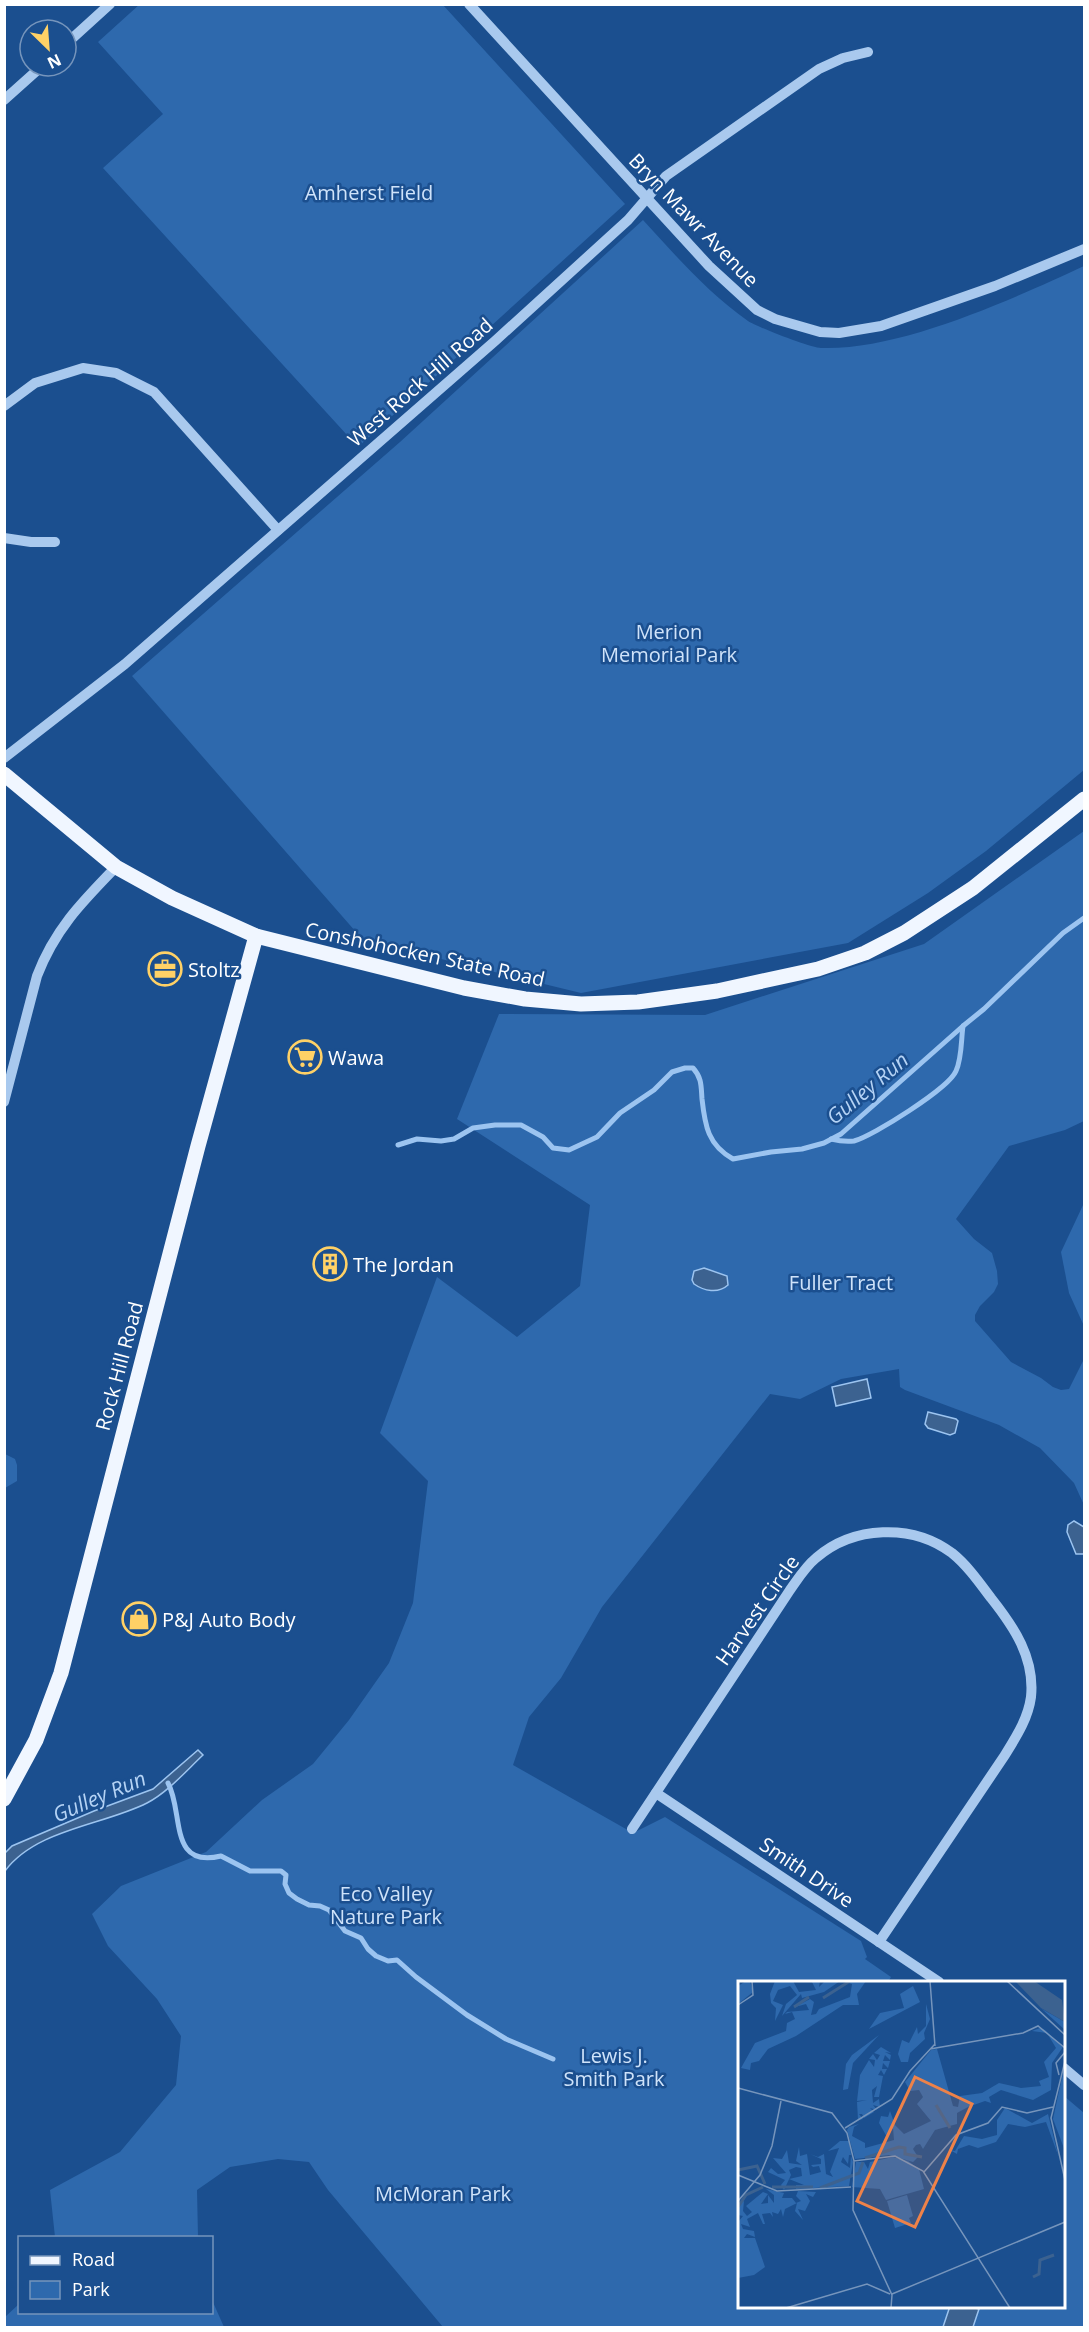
<svg xmlns="http://www.w3.org/2000/svg" width="1089" height="2332" viewBox="0 0 1089 2332" font-family="'Open Sans',sans-serif">
	<rect width="100%" height="100%" fill="#1b4f8f"/>
	<g fill="#2e69ad">
		<polygon points="140,4 443,5 625,204 358,447 103,168 163,114 98,42"/>
		<path d="M643 220C676 256 708 293 748 321 757 327 811 348 821 348 899 351 1013 299 1084 266V770L986 851 928 893 848 943 581 993 363 940 132 676 400 442Z"/>
		<polygon points="1084,831 1084,1121 1065,1130 1009,1146 956,1219 974,1239 992,1253 997,1271 998,1284 994,1292 980,1306 975,1315 975,1321 1011,1362 1041,1378 1053,1387 1061,1390 1069,1389 1084,1359 1084,1505 1074,1483 1040,1448 999,1425 905,1390 900,1387 899,1369 841,1379 800,1399 770,1394 602,1607 561,1678 529,1717 513,1765 633,1833 665,1817 861,1941 867,1957 865,1959 891,1977 888,1982 740,1982 740,2306 1064,2306 1064,2096 1084,2113 1084,2327 443,2327 328,2190 309,2162 278,2159 230,2167 197,2190 198,2237 55,2237 50,2190 120,2152 176,2085 181,2036 157,1999 108,1946 92,1914 121,1886 206,1852 262,1800 313,1764 349,1720 389,1663 413,1603 428,1481 380,1433 437,1277 517,1337 580,1286 590,1205 457,1119 499,1014 705,1015 924,944"/>
		<polygon points="1084,1203 1084,1326 1069,1293 1061,1252"/>
		<polygon points="5,1454 15,1459 17,1465 17,1481 5,1488"/>
		<polygon points="212,2300 224,2327 5,2327 5,2317 19,2304 20,2312 212,2312"/>
	</g>
	<g fill="#3c6290" stroke="#9cc4f0" stroke-width="1.5">
		<path d="M704 1268 727 1276 728 1285C718 1294 704 1291 694 1284L692 1280 694 1271Z"/>
		<polygon points="867,1379 871,1398 836,1406 832,1387"/>
		<polygon points="928,1412 956,1419 958,1421 955,1433 950,1435 928,1428 925,1424"/>
		<polygon points="1074,1521 1084,1527 1084,1554 1076,1554 1067,1532 1068,1525"/>
		<path d="M198 1750 203 1755C186 1771 168 1792 147 1803 104 1825 36 1829 5 1871V1853L12 1846 94 1811 153 1789Z"/>
		<polygon points="950,2306 972,2307 979,2309 973,2327 943,2327"/>
	</g>
	<g fill="none" stroke-linecap="round" stroke-linejoin="round">
		<g stroke="#9cc4f0" stroke-width="5">
			<path d="M831 1139C839 1141 846 1142 854 1141 873 1136 949 1088 956 1071 962 1058 961 1040 963 1026"/>
			<path d="M398 1145 417 1139 441 1141 454 1139 473 1128 495 1125H521L543 1137 553 1148 569 1150 597 1137 620 1113 654 1090 672 1072 685 1068H693C702 1078 701 1086 702 1099 705 1126 708 1145 733 1159L771 1152 802 1149 824 1143 841 1134 963 1026 984 1009 1063 933 1084 918"/>
			<path d="M168 1783C184 1812 168 1869 221 1856L250 1871H281L286 1875 285 1884 289 1893 297 1899 309 1905 320 1906 329 1910 345 1931 361 1938 368 1949 376 1956 388 1961 397 1960 416 1977 467 2015 506 2039 553 2059"/>
		</g>
		<g stroke="#a9c9ee" stroke-width="10">
			<polyline points="469,4 709,266 757,310 775,319 820,332 839,333 881,326 995,286 1084,249"/>
			<polyline points="66,44 110,4"/>
			<polyline points="4,100 42,66"/>
			<polyline points="4,406 35,383 83,368 116,373 154,392 278,530"/>
			<polyline points="4,538 31,542 55,542"/>
			<polyline points="4,758 125,664 495,341 628,220 666,176 819,69 843,58 868,52"/>
			<path d="M4 1102 37 976C55 929 82 902 116 867"/>
			<polyline points="656,1793 939,1982"/>
			<path d="M632 1829 790 1590C798 1579 805 1567 816 1558 853 1526 912 1523 952 1553 967 1565 979 1582 991 1598 1014 1627 1035 1658 1031 1697 1028 1719 1016 1737 1005 1755L879 1942"/>
			<polyline points="1064,2068 1084,2085"/>
		</g>
		<g stroke="#f0f6ff" stroke-width="15">
			<polyline points="4,774 116,867 172,898 256,936 464,988 525,999 581,1004 638,1002 717,991 818,969 865,953 904,933 973,888 1084,799"/>
			<polyline points="4,1799 36,1740 61,1673 198,1146 256,936"/>
		</g>
	</g>
	<defs>
		<symbol id="office-ring" viewBox="-11 -11 22 22"><circle r="9.5" fill="#1b4f8f" stroke="#ffd166" stroke-width="1.5"/><path d="M-6-3h4V-5.5h4V-3h4V5H-6ZM-1-4.5V-3h2v-1.5ZM-6 0V1H6V0Z" fill="#ffd166"/></symbol>
		<symbol id="supermarket-ring" viewBox="-11 -11 22 22"><circle r="9.5" fill="#1b4f8f" stroke="#ffd166" stroke-width="1.5"/><path d="M-6-5.5h2.5l.6 2H6L4.5 2H-2.5L-4.4-4H-6ZM-1.5 3.2a1.3 1.3 0 1 0 .1 0ZM3 3.2a1.3 1.3 0 1 0 .1 0Z" fill="#ffd166"/></symbol>
		<symbol id="building-ring" viewBox="-11 -11 22 22"><circle r="9.5" fill="#1b4f8f" stroke="#ffd166" stroke-width="1.5"/><path d="M-4-6H4V6H1V3H-1V6H-4ZM-2.5-4.3h1.7v1.8h-1.7ZM.8-4.3h1.7v1.8H.8ZM-2.5-1h1.7V.8h-1.7ZM.8-1h1.7V.8H.8Z" fill="#ffd166"/></symbol>
		<symbol id="shop-ring" viewBox="-11 -11 22 22"><circle r="9.5" fill="#1b4f8f" stroke="#ffd166" stroke-width="1.5"/><path d="M-5-2.5h2.3a2.7 3.5 0 0 1 5.4 0H5L5.5 6h-11ZM-1.5-2.5h3a1.5 2.3 0 0 0-3 0Z" fill="#ffd166"/></symbol>
	</defs>
	<g fill-rule="evenodd">
		<use href="#office-ring" x="146" y="950" width="38" height="38"/>
		<use href="#supermarket-ring" x="286" y="1038" width="38" height="38"/>
		<use href="#building-ring" x="311" y="1245" width="38" height="38"/>
		<use href="#shop-ring" x="120" y="1600" width="38" height="38"/>
	</g>
	<g text-anchor="middle" dominant-baseline="central" stroke-width="5" stroke-linejoin="round" paint-order="stroke">
		<g font-size="20" fill="#cfe3fa" stroke="#1b4f8f">
			<text x="369" y="192">Amherst Field</text>
			<text x="669" y="631">Merion<tspan x="669" dy="23">Memorial Park</tspan></text>
			<text x="841" y="1282">Fuller Tract</text>
			<text x="386" y="1893">Eco Valley<tspan x="386" dy="23">Nature Park</tspan></text>
			<text x="614" y="2055">Lewis J.<tspan x="614" dy="23">Smith Park</tspan></text>
			<text x="443" y="2193">McMoran Park</text>
		</g>
		<g font-size="20" fill="#fff" stroke="#1b4f8f">
			<text transform="translate(694 220) rotate(46)">Bryn Mawr Avenue</text>
			<text transform="translate(420 382) rotate(-41)">West Rock Hill Road</text>
			<text transform="translate(425 954) rotate(12)">Conshohocken State Road</text>
			<text transform="translate(119 1366) rotate(-75)">Rock Hill Road</text>
			<text transform="translate(757 1610) rotate(-55)">Harvest Circle</text>
			<text transform="translate(807 1872) rotate(34)">Smith Drive</text>
		</g>
		<g font-size="20" fill="#fff" stroke="#1b4f8f" text-anchor="start">
			<text x="188" y="969">Stoltz</text>
			<text x="328" y="1057">Wawa</text>
			<text x="353" y="1264">The Jordan</text>
			<text x="162" y="1619">P&amp;J Auto Body</text>
		</g>
		<g font-size="21" font-style="italic" fill="#b5d3f5" stroke="#1b4f8f">
			<text transform="translate(867 1088) rotate(-40)">Gulley Run</text>
			<text transform="translate(99 1796) rotate(-23)">Gulley Run</text>
		</g>
	</g>
	<g transform="translate(738 1981)">
		<rect width="327" height="327" fill="#1b4f8f"/>
		<path d="M8 0H12L15 11 0 23V5ZM37 0H55L61 11 78 9 74 1 82 0 81 6 87 0H102L86 11 64 17 63 13 44 35 48 23 59 14 52 5 40 9 35 20 45 24 37 40 38 27 33 22 32 13ZM128 0 119 13 121 24H105L58 55 30 68 21 80 13 82 12 89 3 87 17 62 48 50 49 42 57 38 54 31 47 33 49 31 71 29 68 23 57 26 72 18 76 21 73 34 78 33 81 28 112 16 114 3 107 1ZM273 0 304 28 327 41V49ZM175 5 182 21 131 48 142 32 166 27 162 13ZM188 23 192 38 186 52 187 58 172 72 170 81H163L160 73 164 59 171 62 179 46 180 53 188 45ZM302 47 307 49 325 66 314 82 313 109 295 119 263 109 251 116 253 122 247 120 230 126 219 132V143L197 149 185 168 182 163 178 164 175 168 180 176 175 181 151 174 117 178 109 149 111 146 121 143 116 146 114 155 127 162V167L156 159 155 147 149 156 141 142 143 135 150 136 152 130 157 144 166 153 193 140 179 123 185 116 181 109 172 110 167 101 193 69 199 68 215 125 220 126 222 115 244 112 261 102 283 107 303 105 301 100 311 96 306 81 318 67 309 52 294 50ZM141 54 115 82 110 108 105 109 108 83 114 74ZM143 66 153 72 147 71 153 74 152 79 147 74 145 80H152L150 87 145 82 144 88H149L146 94 143 89 140 94 145 95 141 116H136L139 105 134 109 135 122 141 118 142 126 135 124 139 129 132 127 136 131 126 137 124 133H121L125 138 120 139 119 121 129 119 119 120 122 94 131 79 136 86 137 79 131 78 135 73 139 79 142 74 136 72ZM327 83V170L315 138ZM267 127 294 142 310 133 320 174 308 141 287 146 270 143 258 161 240 167 231 164 220 168 219 173 212 169 217 170 226 155 244 158 259 154V139ZM102 160H111L113 174H111L110 183 105 176 103 181 112 187 113 175 115 181 111 205 58 208V204H66L51 198 64 195 63 187 58 186 51 189 53 194 46 209 43 204 47 199 30 191 33 187 40 193 48 192 35 177 44 178 49 169 51 182 64 184 58 180 61 166 62 175 69 173 72 194 83 191 81 185 75 186 73 184 83 183V178L72 173 80 176 86 173 88 193 95 196 92 191 101 167 90 170ZM155 176 170 180 181 188 186 208 148 219 142 208 114 206 118 181H126L130 188 132 181ZM28 208 46 212 44 217H54L58 222 63 220 58 215 60 210 78 211 75 216 68 213 72 220 67 230 60 228 65 239 57 230 59 222 47 228 45 236 43 228 40 233 34 231 35 236 32 232 24 233 27 243H25L20 232 9 238 12 246 3 243 5 248 16 250 17 256 9 253 6 257H17L27 286 16 294 0 297V241L5 235 0 234V223L6 220 5 230 9 235 14 231 8 225 25 211 30 213 23 223 30 222V214L36 222V214ZM169 214 175 235 171 237 173 242 157 247 149 220Z" fill="#2e69ad"/>
		<path d="M277 0H296L324 19 327 41 303 27Z" fill="#3c6290"/>
		<path fill="none" stroke="#3c6290" stroke-width="3" d="M85 17 112 0M56 26 71 16M198 124 212 147M127 177 161 166 167 167V173L184 176M0 189 19 185 27 203M34 206H75M82 207 121 192 125 181M0 226 8 214 25 206M295 296 301 293 302 279 316 274"/>
		<path fill="none" stroke="#7695bc" stroke-width="1.5" d="M192 0 197 65M269 0 327 54M0 24 15 14 14 0M192 68 285 52 300 45 327 67M327 80 313 137 327 199M321 94 318 82 327 71M0 107 94 132 109 152 116 180 157 175 185 190 272 327M107 147 154 118 172 90 197 63M116 180 115 229 154 314 153 327M186 191 218 154 250 142 264 126 289 132 315 126M0 194 39 210 113 206M0 220 22 194 34 165 43 120M154 313 327 241M48 327 129 303 152 313"/>
		<path fill="#ee8249" fill-opacity="0.15" stroke="#ee8249" stroke-width="3" d="M177 96 234 123 177 246 119 220Z"/>
		<rect width="327" height="327" fill="none" stroke="#fff" stroke-width="3"/>
	</g>
	<rect width="1089" height="2332" fill="none" stroke="#ffffff" stroke-width="12"/>
	<rect x="18" y="2236" width="195" height="78" fill="#1b4f8f" stroke="#7695bc" stroke-width="1.5"/>
	<rect x="30" y="2256" width="30" height="9" fill="#f0f6ff" stroke="#7695bc" stroke-width="1.5"/>
	<text x="72" y="2266" font-size="18" fill="#ffffff">Road</text>
	<rect x="30" y="2281" width="30" height="18" fill="#2e69ad" stroke="#7695bc" stroke-width="1.5"/>
	<text x="72" y="2296" font-size="18" fill="#ffffff">Park</text>
	<g transform="translate(48 48) rotate(155)"><circle r="28" fill="#1b4f8f" stroke="#7695bc" stroke-width="1.5"/>
	<path d="M0-4.5L10 22L0 15L-10 22Z" fill="#ffd166"/>
	<text y="-9" font-size="16" font-weight="bold" text-anchor="middle" fill="#ffffff">N</text>
	</g>
</svg>
